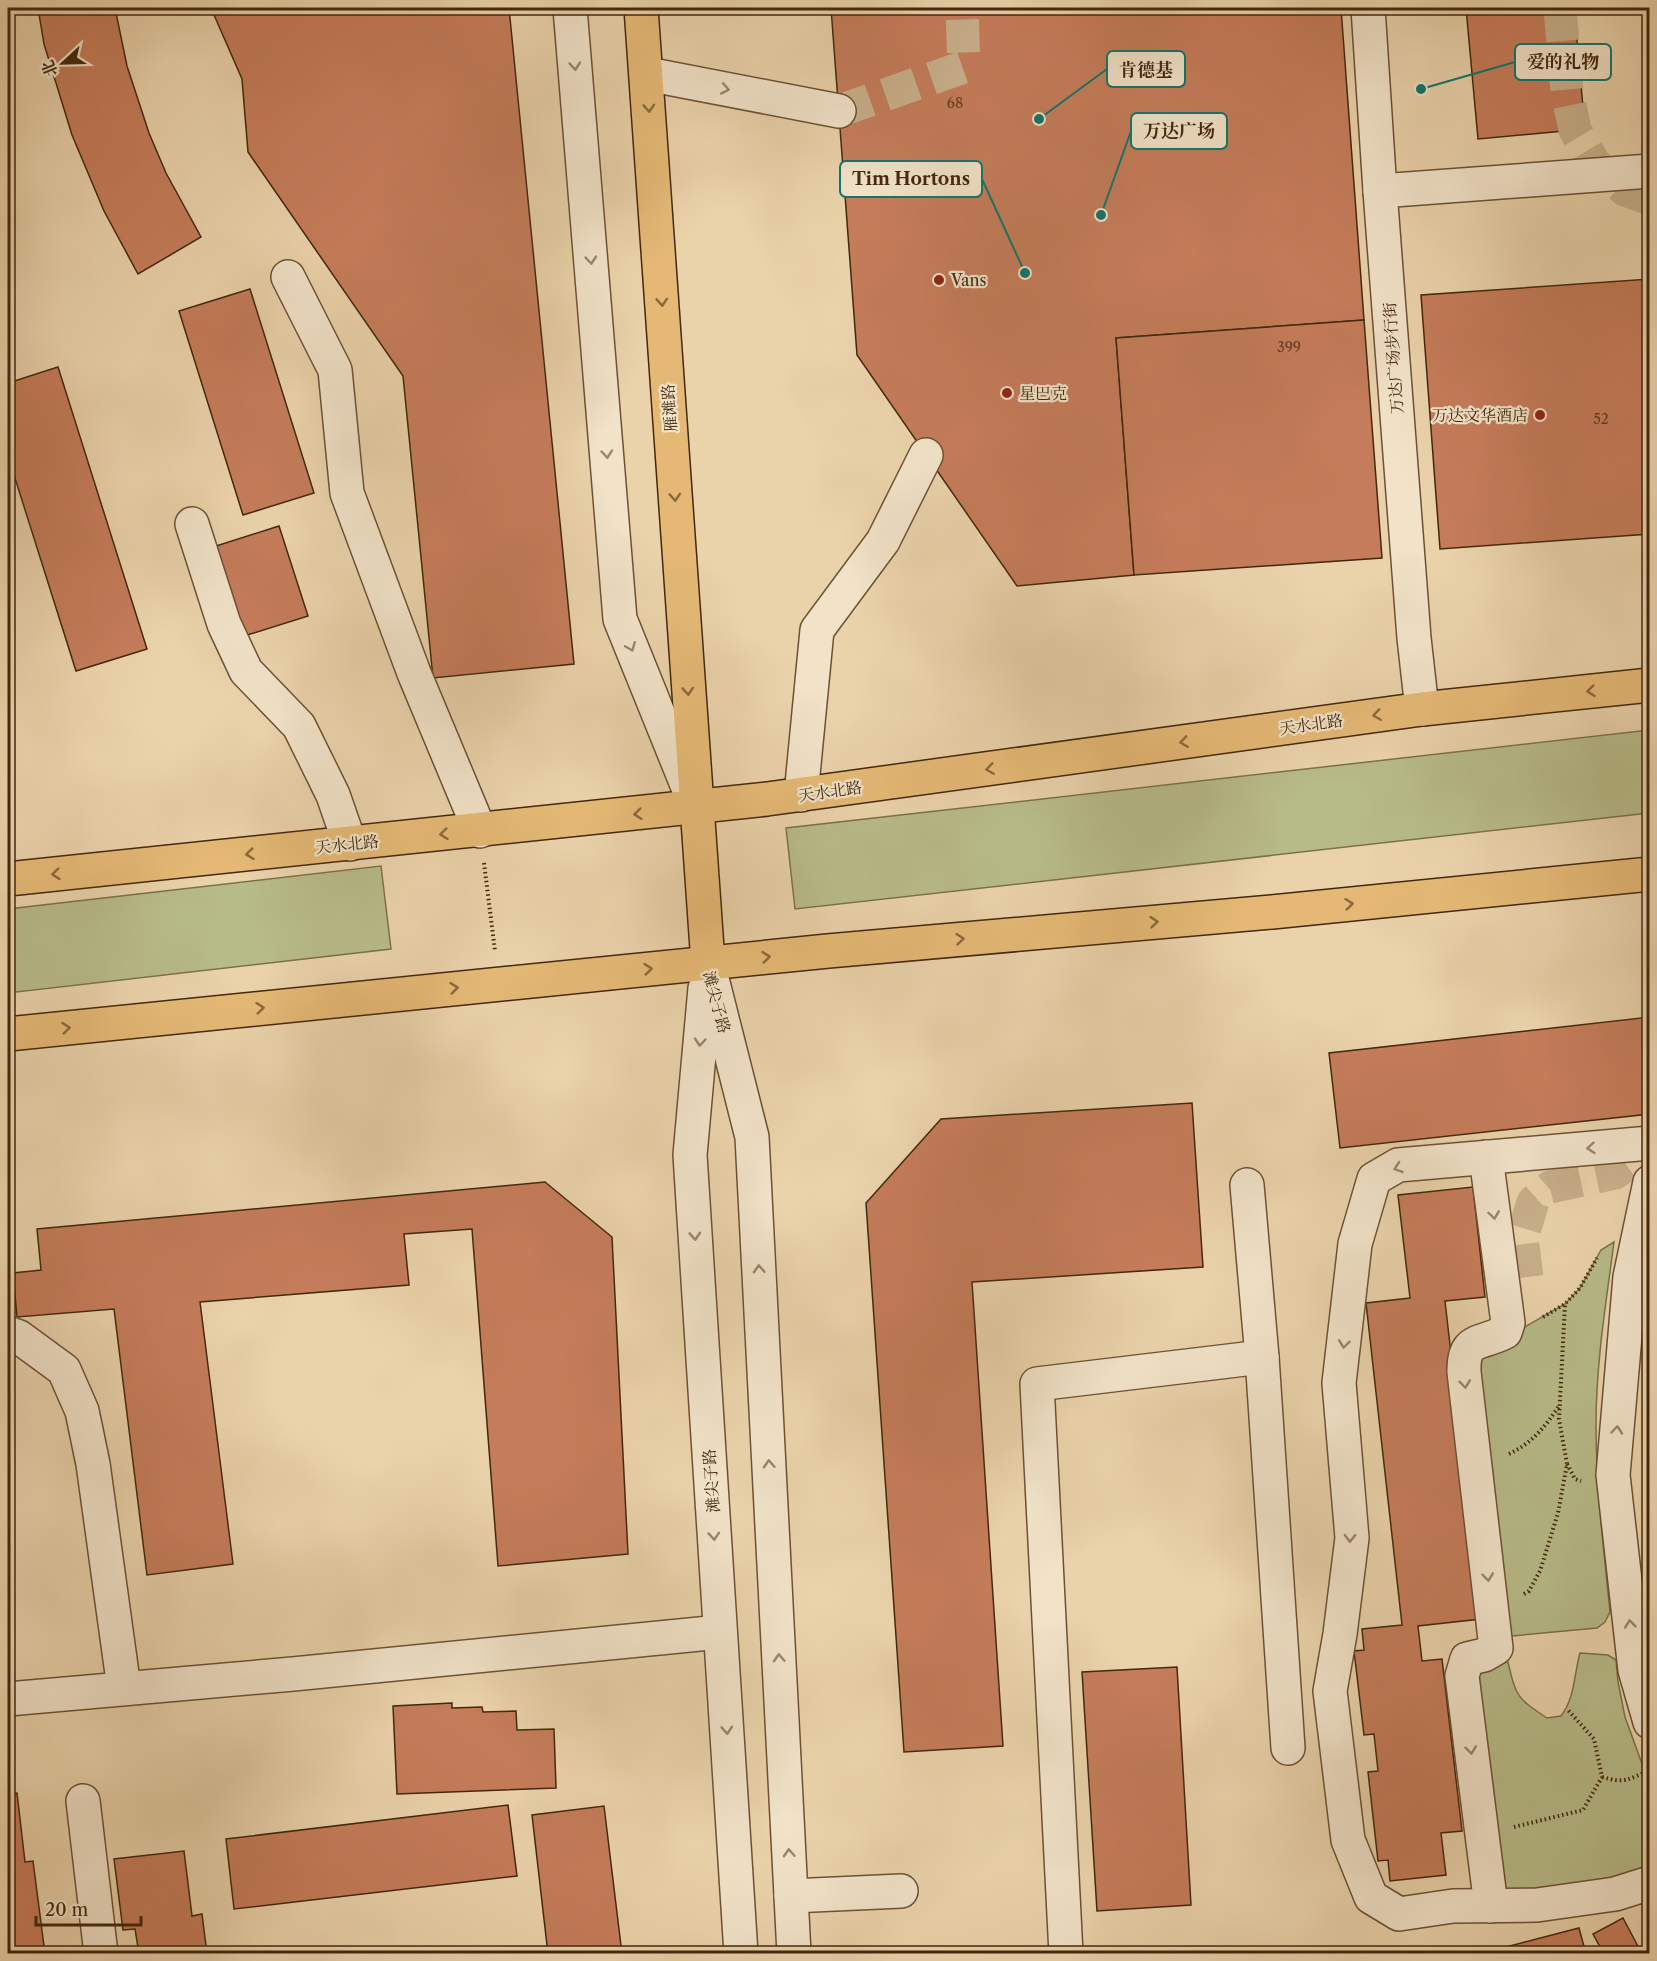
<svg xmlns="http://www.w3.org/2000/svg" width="1657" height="1961" viewBox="0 0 1657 1961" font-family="'Libre Caslon Text','Noto Serif SC',serif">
	<rect width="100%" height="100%" fill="#ead2aa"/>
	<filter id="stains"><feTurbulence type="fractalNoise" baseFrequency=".00333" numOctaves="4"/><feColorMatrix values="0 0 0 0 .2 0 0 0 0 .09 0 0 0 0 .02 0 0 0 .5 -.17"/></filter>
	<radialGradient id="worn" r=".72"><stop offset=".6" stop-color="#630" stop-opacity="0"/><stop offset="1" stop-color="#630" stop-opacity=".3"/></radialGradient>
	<g fill="#b7bb88" stroke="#7c724a" stroke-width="1.5">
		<polygon points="1649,730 1649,813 795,909 786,828"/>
		<polygon points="381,866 391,949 8,993 8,909"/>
		<path d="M1614 1242C1606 1303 1596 1363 1596 1425 1596 1487 1604 1550 1610 1612L1605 1622 1597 1628 1512 1636 1503 1633 1474 1356 1565 1304 1580 1288 1601 1250Z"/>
		<path d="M1580 1653 1608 1655 1616 1660 1618 1682 1625 1717 1649 1783V1871L1528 1892H1502L1474 1678 1480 1667 1508 1662C1516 1697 1517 1698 1547 1718L1561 1716C1575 1698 1574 1674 1580 1653Z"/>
	</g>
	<g fill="#c57c5a" stroke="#42280d" stroke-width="1.5">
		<polygon points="38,8 115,8 127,66 149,133 166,173 201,237 138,274 104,211 72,135 44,44"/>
		<polygon points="211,8 509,8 574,664 433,678 403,376 248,152 242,79"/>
		<polygon points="831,8 1341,8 1364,320 1116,338 1134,575 1017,586 857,355"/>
		<polygon points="1466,8 1574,8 1585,129 1478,139"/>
		<polygon points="1650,279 1650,534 1440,549 1421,295"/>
		<polygon points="250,289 314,493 243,515 179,311"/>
		<polygon points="1364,320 1382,558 1134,575 1116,338"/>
		<polygon points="58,367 147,649 76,671 8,456 8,383"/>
		<polygon points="279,526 308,616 241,637 213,547"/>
		<polygon points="1650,1017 1650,1114 1340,1148 1329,1053"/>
		<polygon points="1192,1103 1203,1267 972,1282 1003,1746 904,1752 866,1203 941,1119"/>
		<polygon points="545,1182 612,1237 628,1554 498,1566 472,1229 404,1234 409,1285 200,1302 233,1564 147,1575 114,1309 17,1317 13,1273 41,1270 37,1229"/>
		<polygon points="1473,1187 1485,1297 1445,1301 1481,1619 1418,1626 1422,1661 1442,1659 1462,1831 1441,1833 1446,1875 1390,1881 1388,1860 1378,1861 1368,1772 1378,1771 1374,1734 1364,1735 1354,1651 1364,1650 1362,1629 1402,1625 1366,1303 1410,1298 1398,1195"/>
		<polygon points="1177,1667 1191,1905 1097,1911 1082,1672"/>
		<polygon points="452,1703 452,1708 482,1707 483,1712 516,1711 517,1730 554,1729 556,1788 397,1794 393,1706"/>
		<polygon points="17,1793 25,1862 33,1861 45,1954 8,1954 8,1794"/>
		<polygon points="508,1805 517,1876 234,1909 226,1839"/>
		<polygon points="604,1806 622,1954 548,1954 532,1815"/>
		<polygon points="184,1851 192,1916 202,1914 207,1954 139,1954 135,1929 123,1930 114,1859"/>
		<polygon points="1623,1918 1642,1954 1604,1954 1593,1934"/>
		<polygon points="1579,1928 1586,1954 1479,1954"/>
	</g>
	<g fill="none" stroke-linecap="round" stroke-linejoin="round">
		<g stroke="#c8b08b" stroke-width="33" stroke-dasharray="33 16" stroke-linecap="butt">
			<polyline points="1560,8 1567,91 1575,130 1595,164 1625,190 1650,199"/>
			<polyline points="839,111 964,67 962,8"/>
			<polyline points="1527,1277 1522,1238 1533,1202 1550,1187 1615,1173 1650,1148"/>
		</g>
		<defs>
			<g id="minor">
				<polyline points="570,8 620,619 694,802"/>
				<polyline points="1368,8 1380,191 1414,638 1422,709"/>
				<polyline points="647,74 839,111"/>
				<polyline points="1380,191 1650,171"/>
				<polyline points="288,277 335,370 347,493 414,673 480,831"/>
				<polyline points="192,524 224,624 246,671 299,726 333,795 350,844"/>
				<polyline points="801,795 817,630 883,541 926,455"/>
				<polyline points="708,963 752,1137 794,1954"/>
				<polyline points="705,988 690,1155 741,1954"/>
				<polyline points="1650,1143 1398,1165 1374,1179 1355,1244 1339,1383 1352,1538 1340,1634 1330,1691 1348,1840 1371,1897 1399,1914 1453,1906 1537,1905 1615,1894 1650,1883"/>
				<path d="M1486 1157 1508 1323 1505 1332C1480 1345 1463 1337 1464 1372L1496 1648 1484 1655 1467 1659 1462 1676 1491 1906"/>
				<polyline points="1650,1182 1630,1277 1613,1475 1635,1670 1650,1722"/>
				<polyline points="1247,1185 1262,1357 1288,1748"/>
				<polyline points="8,1333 19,1337 64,1370 82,1411 93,1464 124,1688"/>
				<polyline points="8,1699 293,1674 720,1632"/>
				<polyline points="83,1801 101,1954"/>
				<polyline points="791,1896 901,1891"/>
				<polyline points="1066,1954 1037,1384 1262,1357"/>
			</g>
			<g id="major">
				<polyline points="641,8 708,963"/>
				<polyline points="8,879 767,799 1422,709 1650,685"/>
				<polyline points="8,1034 828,951 1272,912 1650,874"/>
			</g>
		</defs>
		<use href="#minor" stroke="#6c5234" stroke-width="36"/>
		<use href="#major" stroke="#42280d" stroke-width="36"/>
		<g stroke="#42280d" stroke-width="4" stroke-dasharray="1.5 3" stroke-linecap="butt">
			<polyline points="484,863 495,951"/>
			<polyline points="1543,1317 1565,1304"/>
			<path d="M1509 1454C1532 1443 1545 1427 1559 1406"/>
			<polyline points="1567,1464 1575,1479 1581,1481"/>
			<polyline points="1524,1594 1529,1591 1540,1571 1558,1513 1567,1464 1559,1419 1565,1304 1580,1288 1597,1258"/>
			<path d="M1602 1777C1625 1784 1629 1779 1650 1770"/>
			<polyline points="1514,1827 1583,1810 1602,1777 1594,1739 1567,1709"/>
		</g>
		<use href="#minor" stroke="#f1e2c8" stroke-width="33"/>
		<use href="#major" stroke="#e5b975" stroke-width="33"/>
	</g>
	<defs><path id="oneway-chevron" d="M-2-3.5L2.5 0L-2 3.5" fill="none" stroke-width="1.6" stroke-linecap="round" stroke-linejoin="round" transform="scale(1.5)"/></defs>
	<g stroke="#9a856a">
		<use href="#oneway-chevron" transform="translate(575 66) rotate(85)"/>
		<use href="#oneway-chevron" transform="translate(725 89) rotate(11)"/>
		<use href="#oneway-chevron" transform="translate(591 260) rotate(85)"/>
		<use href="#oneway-chevron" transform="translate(607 454) rotate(85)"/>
		<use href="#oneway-chevron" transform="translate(631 647) rotate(68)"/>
		<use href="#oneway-chevron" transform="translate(700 1042) rotate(95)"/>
		<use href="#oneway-chevron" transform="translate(1591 1148) rotate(175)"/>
		<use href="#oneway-chevron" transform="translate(1398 1168) rotate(161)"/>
		<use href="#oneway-chevron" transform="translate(1494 1215) rotate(82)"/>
		<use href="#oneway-chevron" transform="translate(695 1236) rotate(86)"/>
		<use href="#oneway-chevron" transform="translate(759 1269) rotate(-93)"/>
		<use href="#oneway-chevron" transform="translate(1344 1344) rotate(97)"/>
		<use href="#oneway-chevron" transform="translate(1465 1384) rotate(83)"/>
		<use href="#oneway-chevron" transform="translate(1617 1430) rotate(-85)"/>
		<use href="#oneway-chevron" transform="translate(769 1464) rotate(-93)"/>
		<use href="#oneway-chevron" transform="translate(714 1536) rotate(86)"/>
		<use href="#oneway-chevron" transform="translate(1350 1538) rotate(91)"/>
		<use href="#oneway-chevron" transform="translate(1488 1577) rotate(83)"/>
		<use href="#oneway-chevron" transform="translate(1630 1624) rotate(-96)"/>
		<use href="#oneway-chevron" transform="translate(779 1658) rotate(-93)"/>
		<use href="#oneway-chevron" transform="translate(727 1730) rotate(86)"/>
		<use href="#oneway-chevron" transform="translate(1471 1750) rotate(83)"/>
		<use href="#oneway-chevron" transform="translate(789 1853) rotate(-93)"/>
	</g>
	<g stroke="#8b693c">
		<use href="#oneway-chevron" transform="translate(649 108) rotate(86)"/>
		<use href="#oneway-chevron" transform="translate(662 302) rotate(86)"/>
		<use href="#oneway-chevron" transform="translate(675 497) rotate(86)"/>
		<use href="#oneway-chevron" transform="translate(688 691) rotate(86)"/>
		<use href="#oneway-chevron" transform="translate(1591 691) rotate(174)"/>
		<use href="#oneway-chevron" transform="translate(1377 715) rotate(172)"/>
		<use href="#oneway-chevron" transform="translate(1184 742) rotate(172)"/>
		<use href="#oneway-chevron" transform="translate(990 769) rotate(172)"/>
		<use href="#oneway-chevron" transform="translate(638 814) rotate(174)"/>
		<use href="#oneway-chevron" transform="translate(444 834) rotate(174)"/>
		<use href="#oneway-chevron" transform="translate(250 854) rotate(174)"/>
		<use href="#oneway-chevron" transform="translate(56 874) rotate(174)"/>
		<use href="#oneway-chevron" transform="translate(1349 904) rotate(-6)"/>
		<use href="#oneway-chevron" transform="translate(1154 922) rotate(-5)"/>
		<use href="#oneway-chevron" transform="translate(960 939) rotate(-5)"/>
		<use href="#oneway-chevron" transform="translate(766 957) rotate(-6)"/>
		<use href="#oneway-chevron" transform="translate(648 969) rotate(-6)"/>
		<use href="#oneway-chevron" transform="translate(454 988) rotate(-6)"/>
		<use href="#oneway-chevron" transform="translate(260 1008) rotate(-6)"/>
		<use href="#oneway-chevron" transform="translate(66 1028) rotate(-6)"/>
	</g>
	<g fill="#8f2418" stroke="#f1e2c8" stroke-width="2">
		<circle cx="939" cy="280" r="6"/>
		<circle cx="1007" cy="393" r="6"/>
		<circle cx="1540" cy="415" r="6"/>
	</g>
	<g text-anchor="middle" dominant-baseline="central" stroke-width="4.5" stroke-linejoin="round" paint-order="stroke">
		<g font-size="14" fill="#633d20">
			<text x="955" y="103">68</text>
			<text x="1289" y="347">399</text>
			<text x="1601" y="419">52</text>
		</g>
		<g font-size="16" fill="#42280d" stroke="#f1e2c8" text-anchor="start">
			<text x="951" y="280">Vans</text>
			<text x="1019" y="393">星巴克</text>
			<text x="1528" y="415" text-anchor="end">万达文华酒店</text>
		</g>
		<g font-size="16" fill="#42280d" stroke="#f1e2c8">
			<text transform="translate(1393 358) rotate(-94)">万达广场步行街</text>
			<text transform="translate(669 408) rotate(-94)">雁滩路</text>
			<text transform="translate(1311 724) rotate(-8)">天水北路</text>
			<text transform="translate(830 791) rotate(-8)">天水北路</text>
			<text transform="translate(347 844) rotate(-6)">天水北路</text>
			<text transform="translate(717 1002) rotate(75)">滩尖子路</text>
			<text transform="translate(711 1481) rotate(-94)">滩尖子路</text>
		</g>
	</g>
	<path fill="none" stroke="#0f766e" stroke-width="2" d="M1421 89L1515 62M1039 119L1107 69M1101 215L1131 131M1025 273L982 179"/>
	<g fill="#0f766e" stroke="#f1e2c8" stroke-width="2">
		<circle cx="1421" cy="89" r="6"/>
		<circle cx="1039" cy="119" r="6"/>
		<circle cx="1101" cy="215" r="6"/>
		<circle cx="1025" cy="273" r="6"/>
	</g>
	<g fill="#f1e2c8" stroke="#0f766e" stroke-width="2">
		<rect x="1515" y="44" width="96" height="36" rx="6"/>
		<rect x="1107" y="51" width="78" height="36" rx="6"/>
		<rect x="1131" y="113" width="96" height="36" rx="6"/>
		<rect x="840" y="161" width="142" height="36" rx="6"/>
	</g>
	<g font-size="18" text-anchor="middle" font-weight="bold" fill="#42280d">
		<text x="1563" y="68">爱的礼物</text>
		<text x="1146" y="76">肯德基</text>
		<text x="1179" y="137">万达广场</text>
		<text x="911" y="185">Tim Hortons</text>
	</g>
	<rect width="1657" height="1961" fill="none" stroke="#ead2aa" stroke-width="30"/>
	<rect x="9" y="9" width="1639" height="1943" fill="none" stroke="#42280d" stroke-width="3"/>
	<rect x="15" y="15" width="1627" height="1931" fill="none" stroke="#42280d" stroke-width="1.5"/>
	<g transform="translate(63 63) rotate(248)" stroke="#f1e2c8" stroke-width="4.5" paint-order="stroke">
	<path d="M0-4.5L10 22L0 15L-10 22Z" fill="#42280d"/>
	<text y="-9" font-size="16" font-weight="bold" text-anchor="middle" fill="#42280d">北</text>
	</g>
	<path d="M36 1916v9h105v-9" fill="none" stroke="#42280d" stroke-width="3"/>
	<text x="45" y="1916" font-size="18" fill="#42280d" stroke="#f1e2c8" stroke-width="4.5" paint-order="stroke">20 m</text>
	<rect width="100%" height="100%" filter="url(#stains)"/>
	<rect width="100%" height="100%" fill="url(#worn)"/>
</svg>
